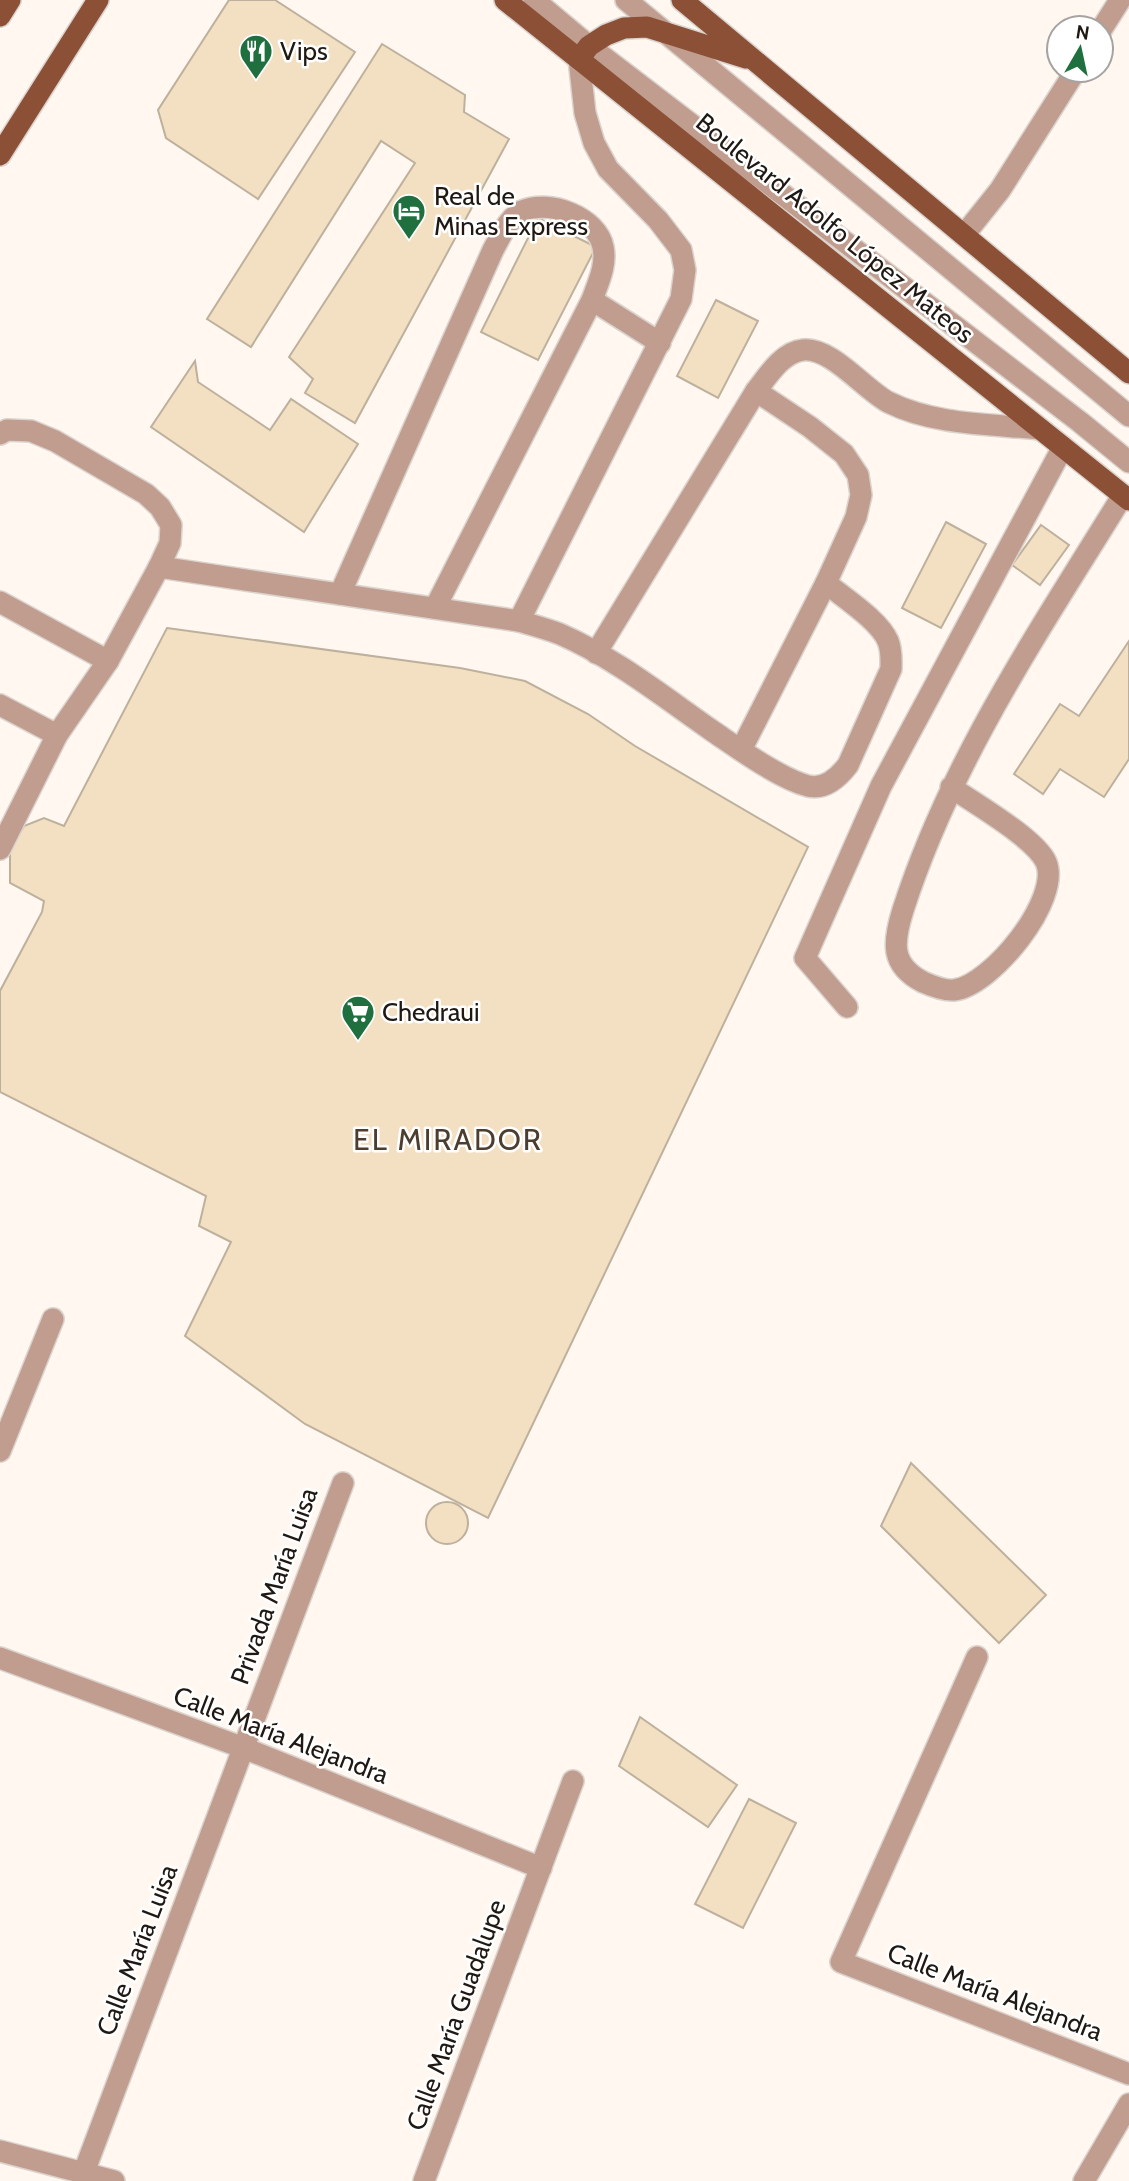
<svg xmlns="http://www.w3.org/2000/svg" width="1129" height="2181" viewBox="0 0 1129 2181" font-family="Cabin,sans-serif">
	<rect width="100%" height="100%" fill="#fff7f0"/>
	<g fill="#f3e0c2" stroke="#bdb19d" stroke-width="2">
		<polygon points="229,0 275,0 355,52 258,199 166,138 158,110"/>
		<polygon points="382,44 465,95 464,112 509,139 355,423 305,393 313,379 289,357 415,163 381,141 251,347 207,319"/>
		<polygon points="538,218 596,247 538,360 481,332"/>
		<polygon points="716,300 758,321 718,398 677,376"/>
		<polygon points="195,361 198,382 270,430 291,399 358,444 304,532 151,427"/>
		<polygon points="946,522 986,544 941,628 902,608"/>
		<polygon points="1041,525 1069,545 1040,585 1012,565"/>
		<polygon points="167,628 460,668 525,681 588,714 635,746 808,847 488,1518 305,1424 185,1336 231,1242 199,1226 206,1196 0,1092 0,991 42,912 44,901 10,883 10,850 24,826 44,818 64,826"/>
		<polygon points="1129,641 1129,759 1104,797 1060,769 1043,794 1014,774 1060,704 1079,716"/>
		<polygon points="911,1463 1046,1595 999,1643 881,1526"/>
		<circle cx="447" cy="1523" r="21"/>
		<polygon points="640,1717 737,1785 708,1827 619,1766"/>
		<polygon points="749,1799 796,1823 743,1928 695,1904"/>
	</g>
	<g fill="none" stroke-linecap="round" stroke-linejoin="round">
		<defs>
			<g id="minor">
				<polyline points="534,0 589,46 1080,422 1129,462"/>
				<polyline points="626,0 1129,416"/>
				<polyline points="1101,30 1120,0"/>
				<polyline points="964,235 1000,190 1076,70"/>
				<polyline points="592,300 660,343"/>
				<polyline points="0,434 7,430 31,431 55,441 146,494 160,507 171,525 170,543 159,567 108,661 57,735 0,849"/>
				<path d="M159 567 519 621C532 625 547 629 560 634 615 658 665 698 714 732 739 749 779 778 808 786 825 790 838 778 848 765L891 669C891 660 892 651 888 641 879 620 844 598 826 583"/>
				<path d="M340 594 493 250C501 236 508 218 522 211 549 199 597 217 603 247 607 265 598 283 592 300L435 608"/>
				<polyline points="0,602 108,661"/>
				<polyline points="519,621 681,299 685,270 681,250 658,220 608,169 594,143 585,113 579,59"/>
				<path d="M596 653 756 391C767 377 782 352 803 350 831 347 864 389 888 402 934 425 989 424 1040 429"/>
				<polyline points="0,705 57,735"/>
				<polyline points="741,750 826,583 856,517 861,495 858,475 844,454 810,427 756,391"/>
				<path d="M951 787C975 804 1035 838 1046 862 1062 899 991 986 954 990 944 991 932 986 923 982 890 965 893 942 903 910 952 758 1040 630 1123 495"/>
				<polyline points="847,1007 805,958 881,786 1063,447"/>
				<polyline points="0,1451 53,1319"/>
				<polyline points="977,1657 841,1962 1129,2074"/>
				<polyline points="0,1658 244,1748 541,1868"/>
				<polyline points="0,2151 114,2181"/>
				<polyline points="84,2172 343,1483"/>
				<polyline points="424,2181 573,1781"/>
				<polyline points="1084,2181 1129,2104"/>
			</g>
			<g id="major">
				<polyline points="505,0 1129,500"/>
				<polyline points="682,0 1129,373"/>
				<polyline points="0,16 10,0"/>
				<polyline points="579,59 589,46 606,35 624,28 647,27 746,58"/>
				<polyline points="0,155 98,0"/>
			</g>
		</defs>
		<use href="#minor" stroke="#dbd3cd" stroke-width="24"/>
		<use href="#major" stroke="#dbd3cd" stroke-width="24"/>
		<use href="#minor" stroke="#c09d8e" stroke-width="21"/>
		<use href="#major" stroke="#8b5035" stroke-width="21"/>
	</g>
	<defs>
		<symbol id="restaurant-pin" viewBox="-11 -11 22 30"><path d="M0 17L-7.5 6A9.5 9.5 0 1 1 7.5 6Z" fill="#1f6f3f" stroke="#fff"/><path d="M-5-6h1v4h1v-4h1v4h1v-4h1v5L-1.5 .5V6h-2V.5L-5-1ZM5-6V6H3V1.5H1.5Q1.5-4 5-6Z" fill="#fff"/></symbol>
		<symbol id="hotel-pin" viewBox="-11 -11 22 30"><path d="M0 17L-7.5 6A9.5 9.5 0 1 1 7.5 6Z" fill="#1f6f3f" stroke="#fff"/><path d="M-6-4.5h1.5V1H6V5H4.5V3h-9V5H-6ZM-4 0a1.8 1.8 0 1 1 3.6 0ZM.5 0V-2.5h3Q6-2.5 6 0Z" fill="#fff"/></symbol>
		<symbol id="supermarket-pin" viewBox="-11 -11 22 30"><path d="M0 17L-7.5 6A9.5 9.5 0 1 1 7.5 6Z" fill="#1f6f3f" stroke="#fff"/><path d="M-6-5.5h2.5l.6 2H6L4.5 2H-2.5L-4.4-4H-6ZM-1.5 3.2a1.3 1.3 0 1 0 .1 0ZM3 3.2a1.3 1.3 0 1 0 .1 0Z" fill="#fff"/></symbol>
	</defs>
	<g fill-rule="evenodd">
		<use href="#restaurant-pin" x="237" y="32" width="38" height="52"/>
		<use href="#hotel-pin" x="390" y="192" width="38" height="52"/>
		<use href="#supermarket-pin" x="339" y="993" width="38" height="52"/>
	</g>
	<g text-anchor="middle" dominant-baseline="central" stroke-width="5" stroke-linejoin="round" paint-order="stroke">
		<g font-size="26" fill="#201913" stroke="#fff" text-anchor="start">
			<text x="280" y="51">Vips</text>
			<text x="434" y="196">Real de<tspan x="434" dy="30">Minas Express</tspan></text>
			<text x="382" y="1012">Chedraui</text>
		</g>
		<g font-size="26" fill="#201913" stroke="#fff">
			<text transform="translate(835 228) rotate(39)">Boulevard Adolfo López Mateos</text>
			<text transform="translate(274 1586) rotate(-70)">Privada María Luisa</text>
			<text transform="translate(281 1735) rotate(21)">Calle María Alejandra</text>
			<text transform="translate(137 1950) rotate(-69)">Calle María Luisa</text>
			<text transform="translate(995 1992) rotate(21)">Calle María Alejandra</text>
			<text transform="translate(456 2015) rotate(-70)">Calle María Guadalupe</text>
		</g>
		<g font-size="30" letter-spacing="2" fill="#4c3d2f" stroke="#fff">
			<text x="448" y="1139">EL MIRADOR</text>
		</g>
	</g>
	<g transform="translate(1080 49) rotate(9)"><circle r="33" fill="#ffffff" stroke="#a6a3a1" stroke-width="2"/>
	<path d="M0-5L12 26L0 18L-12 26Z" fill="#1f6f3f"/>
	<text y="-10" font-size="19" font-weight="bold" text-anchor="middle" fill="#201913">N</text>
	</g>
</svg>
